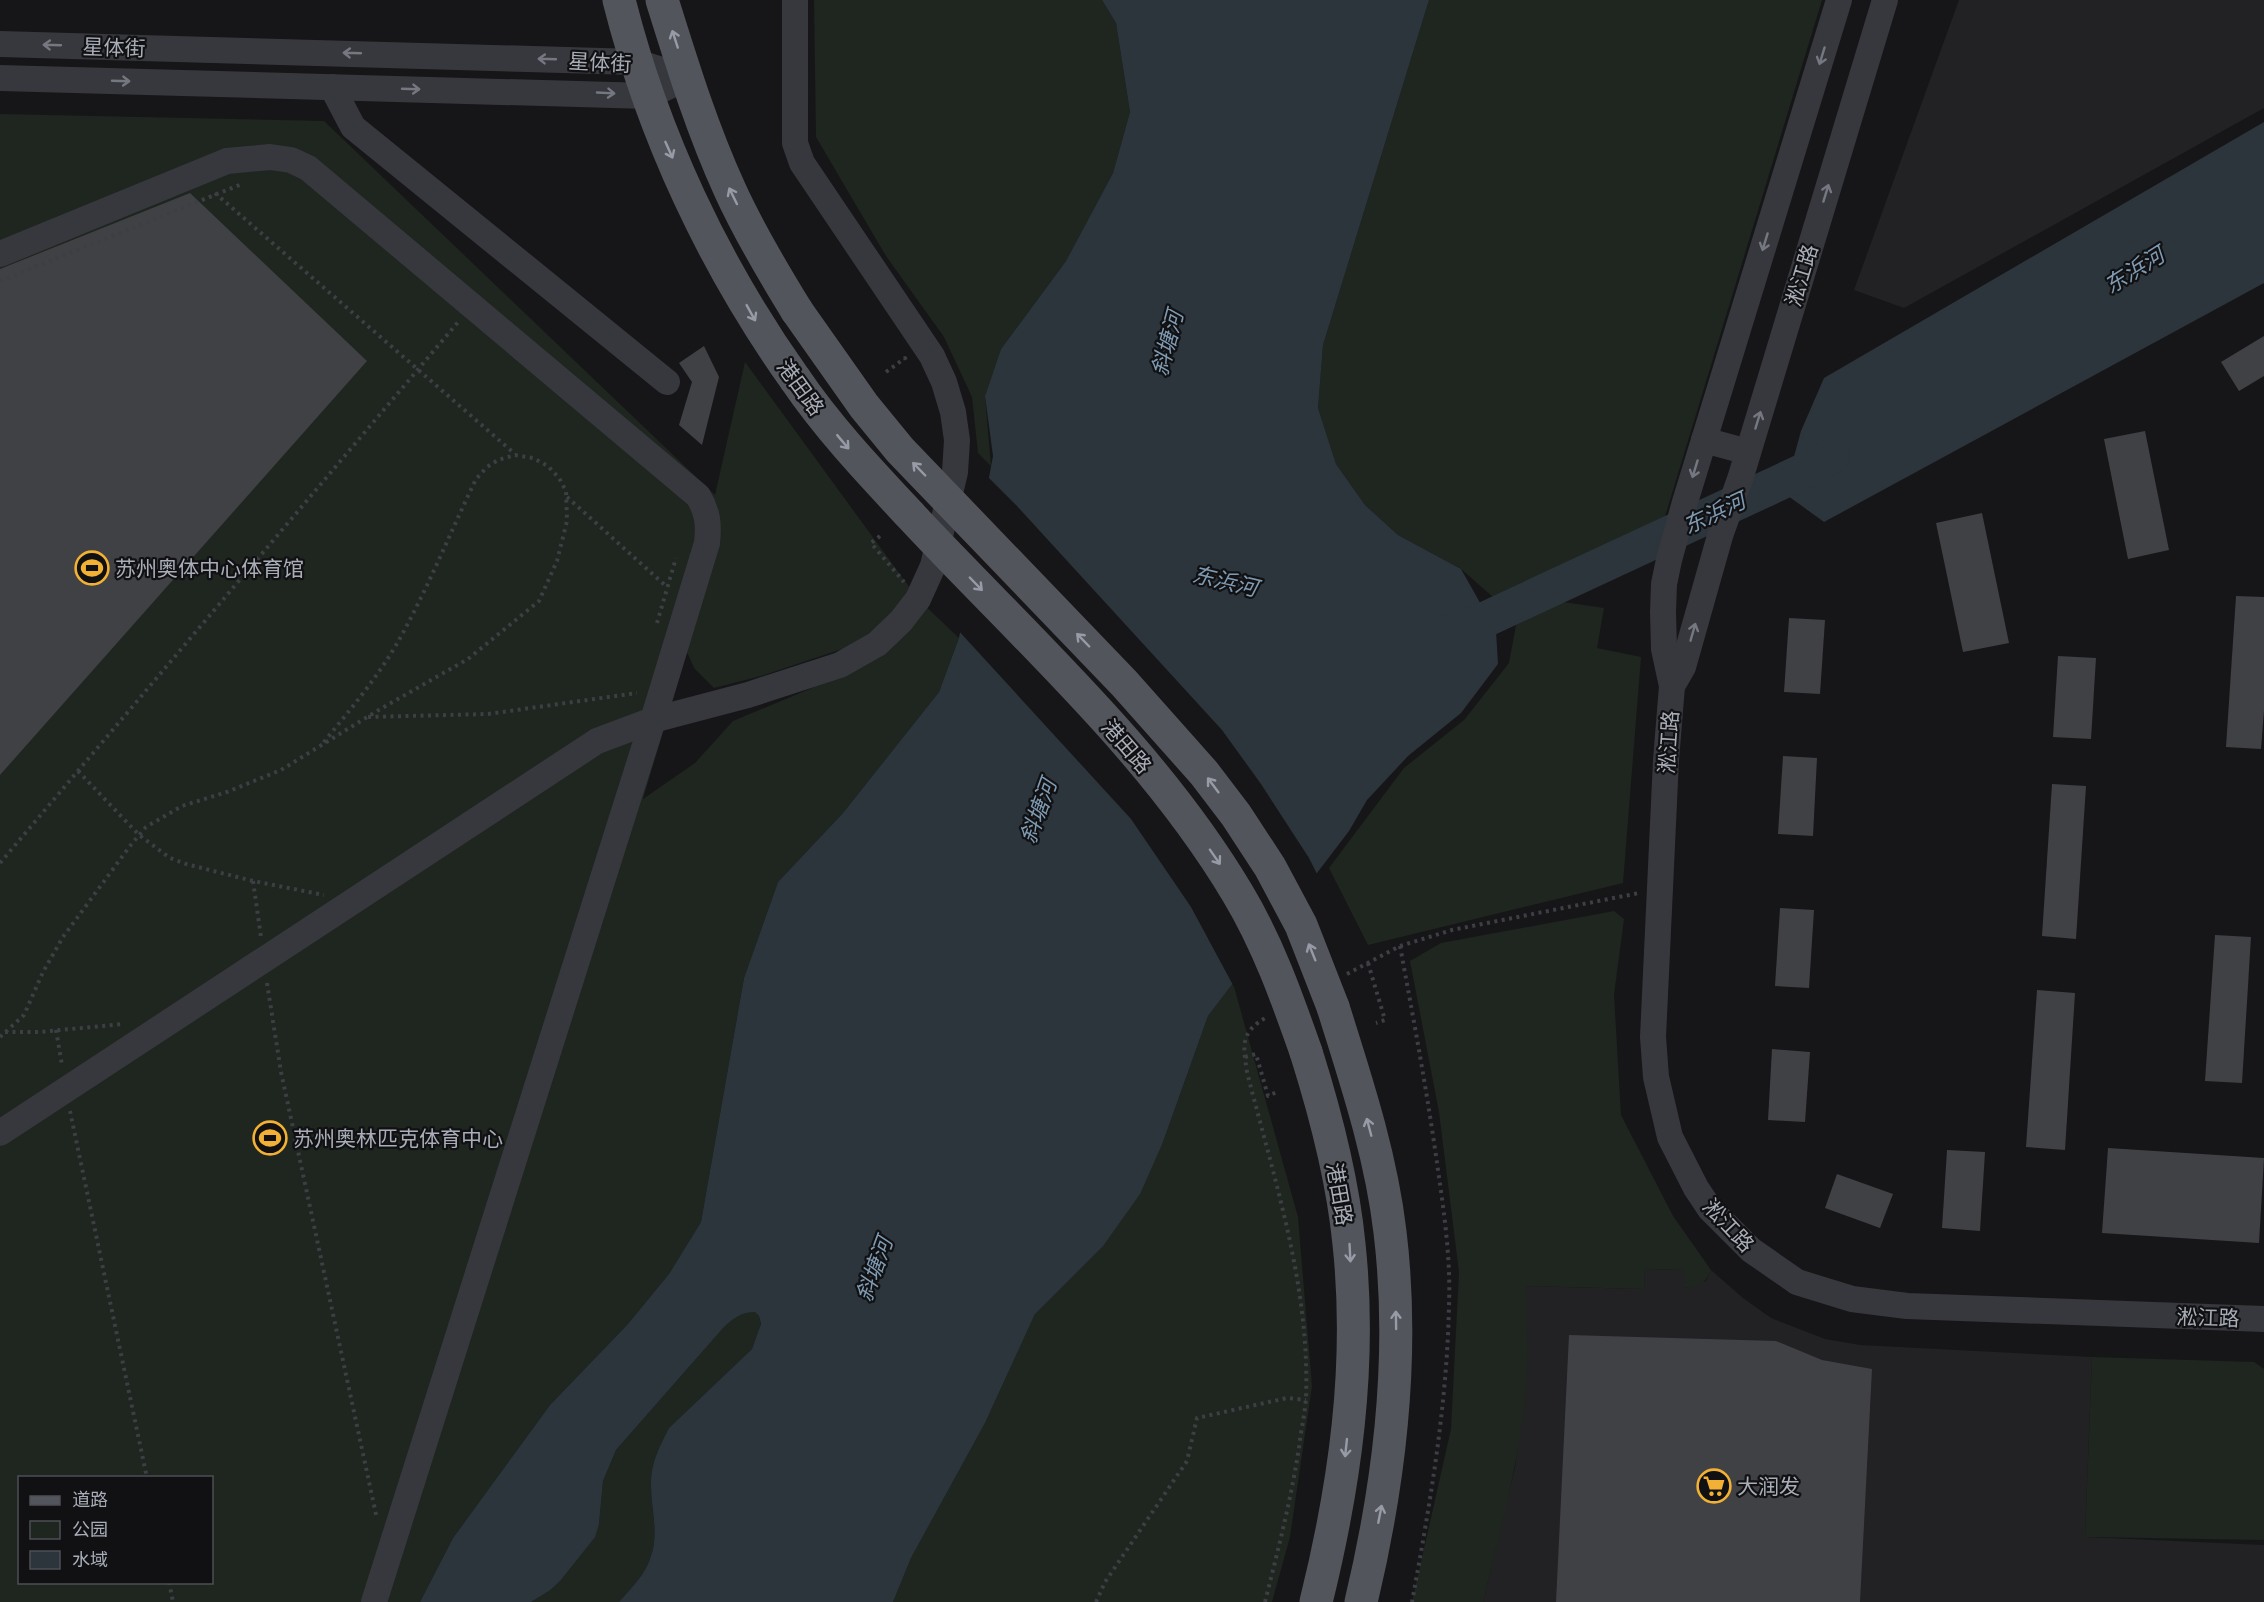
<svg xmlns="http://www.w3.org/2000/svg" width="2264" height="1602" viewBox="0 0 2264 1602" font-family="'Titillium Web','Noto Sans SC',sans-serif">
	<rect width="100%" height="100%" fill="#161618"/>
	<g fill="#222225">
		<polygon points="1959,0 2264,0 2264,108 1904,308 1854,290"/>
		<polygon points="1645,1269 1685,1270 1686,1288 1706,1281 1711,1270 1743,1298 1771,1318 1825,1339 1860,1345 2092,1357 2085,1537 2264,1545 2264,1602 1483,1602 1515,1467 1526,1384 1526,1286 1644,1289"/>
	</g>
	<g fill="#1e261f" fill-rule="evenodd">
		<polygon points="814,0 1102,0 1116,23 1130,112 1113,173 1066,261 1001,349 985,396 991,466 978,453 972,397 944,337 886,256 816,137"/>
		<polygon points="1429,0 1822,0 1663,523 1494,598 1461,569 1398,535 1365,505 1336,464 1318,408 1323,345"/>
		<path d="M0 114 324 121 715 495 745 362 918 599 959 638 939 692 843 813 778 882 744 978 701 1222 669 1274 627 1325 550 1405 453 1538 420 1602H0ZM863 642 824 683 733 721 695 763 643 799 687 652 694 668 714 688 761 676ZM20 1478H212V1582H20Z"/>
		<polygon points="1549,600 1604,608 1597,648 1641,657 1623,883 1368,945 1329,868 1404,768 1464,720 1509,663 1517,620"/>
		<path d="M1614 911 1624 919 1614 995 1621 1115 1673 1216 1711 1270C1705 1284 1700 1286 1685 1288V1270L1645 1269 1644 1289 1526 1286C1526 1320 1529 1354 1526 1387 1520 1460 1500 1531 1483 1602H1412L1451 1429 1459 1272 1439 1112 1410 961 1441 943Z"/>
		<polygon points="1233,983 1298,1217 1312,1386 1290,1537 1272,1602 893,1602 911,1558 985,1423 1035,1314 1049,1298 1163,1142 1208,1016"/>
		<path d="M747 1312H755L759 1316 761 1325 752 1349 669 1428C659 1447 650 1465 651 1486 651 1509 659 1533 651 1556 646 1574 631 1588 619 1602H531L549 1591 599 1524 603 1481 616 1450 724 1327 738 1314Z"/>
		<polygon points="2092,1357 2254,1362 2264,1369 2264,1540 2085,1537"/>
	</g>
	<g fill="#2c353c">
		<path d="M1102 0H1429L1323 345 1318 408 1336 464 1365 505 1398 535 1461 569 1496 631 1498 664 1461 713 1408 756 1367 800 1349 831 1208 1016 1163 1142 1140 1194 1103 1246 1035 1314 985 1423 911 1558 893 1602H619C631 1588 646 1574 651 1556 659 1533 651 1509 651 1486 650 1465 659 1447 669 1428L752 1349 761 1324 759 1316 755 1312C741 1312 734 1318 724 1327L616 1450 603 1481 599 1524 595 1537 560 1581 549 1591 531 1602H420L453 1538 550 1405 627 1325 669 1274 701 1222 744 978 778 882 843 813 939 692 959 638 993 456 985 396 1001 349 1066 261 1113 173 1130 112 1116 23Z"/>
		<polygon points="2264,122 2264,283 1824,522 1784,493 1801,431 1824,378"/>
	</g>
	<polygon fill="#161618" points="986,475 1016,505 1222,730 1261,784 1309,858 1318,876 1234,987 1191,907 1131,819 957,629"/>
	<g fill="none" stroke-linecap="round" stroke-linejoin="round">
		<polyline stroke="#2c353c" stroke-width="36" points="1444,632 1454,634 1815,466 1832,456"/>
	</g>
	<g fill="#404145">
		<polygon points="190,193 367,361 0,775 0,269"/>
		<polygon points="2264,336 2264,376 2239,391 2221,362"/>
		<polygon points="704,346 719,377 702,445 679,425 692,382 679,363"/>
		<polygon points="2145,431 2169,550 2128,559 2104,439"/>
		<polygon points="1982,513 2009,643 1963,652 1936,523"/>
		<polygon points="2236,596 2264,597 2264,710 2261,749 2226,747"/>
		<polygon points="1789,618 1825,620 1820,694 1784,692"/>
		<polygon points="2058,656 2096,658 2091,739 2053,737"/>
		<polygon points="1783,756 1817,758 1813,836 1778,834"/>
		<polygon points="2052,784 2086,786 2076,939 2042,936"/>
		<polygon points="1780,908 1814,910 1809,988 1775,986"/>
		<polygon points="2215,935 2251,937 2242,1083 2205,1081"/>
		<polygon points="2037,990 2075,993 2065,1150 2026,1147"/>
		<polygon points="1772,1049 1810,1052 1805,1122 1768,1120"/>
		<polygon points="2108,1148 2264,1158 2259,1243 2102,1233"/>
		<polygon points="1947,1150 1985,1152 1980,1231 1942,1228"/>
		<polygon points="1837,1174 1893,1194 1880,1228 1825,1208"/>
		<polygon points="1569,1335 1776,1341 1822,1360 1872,1369 1860,1602 1556,1602"/>
	</g>
	<g fill="none" stroke-linecap="round" stroke-linejoin="round">
		<g stroke="#3d3f44" stroke-width="4" stroke-dasharray="3 4.5" stroke-linecap="butt">
			<polyline points="215,193 515,454"/>
			<polyline points="0,281 242,184"/>
			<polyline points="886,372 905,358 906,361"/>
			<polyline points="567,497 667,587"/>
			<polyline points="880,536 871,543 904,582"/>
			<polyline points="657,623 676,558"/>
			<polyline points="368,717 488,714 637,693"/>
			<polyline points="78,771 139,835 170,858 186,864 253,881 324,895"/>
			<polyline points="0,863 459,321"/>
			<polyline points="253,881 261,937"/>
			<path d="M1400 946C1413 1016 1426 1086 1436 1156 1443 1205 1451 1256 1449 1305 1447 1406 1430 1504 1412 1602"/>
			<polyline points="1368,963 1385,1020 1376,1023"/>
			<polyline points="1347,974 1400,946 1452,930 1639,893"/>
			<polyline points="267,983 281,1072 377,1519"/>
			<polyline points="56,1030 62,1065"/>
			<polyline points="5,1032 40,1032 123,1024"/>
			<path d="M0 1037 24 1015 43 972 63 937 130 846 146 827 182 806 227 792 281 770 377 711 468 659 539 601 557 561 567 521 566 491 559 478 548 466 533 458 515 455 498 460 487 467 476 479C450 533 428 588 399 640 378 677 350 710 323 743"/>
			<polyline points="1245,1057 1256,1054 1268,1096 1279,1091"/>
			<polyline points="70,1111 147,1478"/>
			<polyline points="169,1582 173,1602"/>
			<polyline points="1096,1602 1105,1582 1187,1461 1197,1418 1287,1398 1306,1400"/>
			<path d="M1265 1602C1278 1550 1291 1500 1299 1447 1301 1430 1305 1414 1306 1397 1310 1286 1274 1179 1247 1072 1243 1045 1240 1032 1267 1017"/>
		</g>
		<g stroke="#37383d" stroke-width="26">
			<polyline points="1839,0 1685,502 1669,560 1664,584 1663,612 1664,649 1672,686 1666,760 1653,1037 1656,1077 1670,1137 1696,1188 1710,1209 1751,1250 1797,1282 1852,1299 1907,1306 2264,1319"/>
			<polyline points="0,44 636,62 687,78"/>
			<polyline points="0,78 648,96 687,78"/>
			<polyline points="332,87 353,127 667,382"/>
			<path d="M0 254 227 161 270 157 291 160 308 168 698 496C708 512 709 525 707 543L653 720 374 1602"/>
			<polyline points="1704,440 1748,452"/>
			<polyline points="1672,686 1683,667 1720,536 1741,476 1885,0"/>
			<polyline points="0,1133 597,741 653,720 748,695 840,665 877,644 901,621 918,599 933,566 955,472 957,440 953,412 944,382 932,356 802,163 795,143 795,0"/>
		</g>
		<g stroke="#53555c" stroke-width="33">
			<path d="M619 0C653 135 714 265 795 379"/>
			<path d="M662 0C682 64 702 129 730 190 749 232 773 272 797 311"/>
			<path d="M1333 1007C1356 1080 1381 1155 1390 1232 1405 1356 1390 1481 1361 1602"/>
			<path d="M1306 1052C1325 1112 1343 1182 1349 1244 1362 1365 1345 1485 1316 1602"/>
		</g>
		<g stroke="#53555c" stroke-width="33">
			<polyline points="797,311 864,406 900,450 1124,683 1204,773 1236,815 1270,867 1301,925 1333,1007"/>
			<path d="M795 379C829 429 870 472 912 517 1025 638 1153 751 1238 894 1268 944 1287 998 1306 1052"/>
		</g>
	</g>
	<defs><path id="oneway-shaft" d="M-6 0H5M1.5-3L5.5 0L1.5 3" fill="none" stroke-width="1.6" stroke-linecap="round" stroke-linejoin="round" transform="scale(1.5)"/></defs>
	<g stroke="#979ba6">
		<use href="#oneway-shaft" transform="translate(675 39) rotate(-108)"/>
		<use href="#oneway-shaft" transform="translate(669 150) rotate(66)"/>
		<use href="#oneway-shaft" transform="translate(733 196) rotate(-116)"/>
		<use href="#oneway-shaft" transform="translate(751 313) rotate(61)"/>
		<use href="#oneway-shaft" transform="translate(843 442) rotate(50)"/>
		<use href="#oneway-shaft" transform="translate(919 469) rotate(-134)"/>
		<use href="#oneway-shaft" transform="translate(976 584) rotate(46)"/>
		<use href="#oneway-shaft" transform="translate(1083 640) rotate(-134)"/>
		<use href="#oneway-shaft" transform="translate(1213 785) rotate(-127)"/>
		<use href="#oneway-shaft" transform="translate(1215 857) rotate(55)"/>
		<use href="#oneway-shaft" transform="translate(1312 952) rotate(-112)"/>
		<use href="#oneway-shaft" transform="translate(1369 1127) rotate(-105)"/>
		<use href="#oneway-shaft" transform="translate(1350 1253) rotate(87)"/>
		<use href="#oneway-shaft" transform="translate(1396 1320) rotate(-91)"/>
		<use href="#oneway-shaft" transform="translate(1346 1448) rotate(96)"/>
		<use href="#oneway-shaft" transform="translate(1380 1514) rotate(-79)"/>
	</g>
	<g stroke="#757881">
		<use href="#oneway-shaft" transform="translate(52 45) rotate(-178)"/>
		<use href="#oneway-shaft" transform="translate(352 53) rotate(-178)"/>
		<use href="#oneway-shaft" transform="translate(1822 56) rotate(107)"/>
		<use href="#oneway-shaft" transform="translate(547 59) rotate(-178)"/>
		<use href="#oneway-shaft" transform="translate(121 81) rotate(2)"/>
		<use href="#oneway-shaft" transform="translate(411 89) rotate(2)"/>
		<use href="#oneway-shaft" transform="translate(606 93) rotate(3)"/>
		<use href="#oneway-shaft" transform="translate(1826 193) rotate(-73)"/>
		<use href="#oneway-shaft" transform="translate(1765 242) rotate(107)"/>
		<use href="#oneway-shaft" transform="translate(1758 420) rotate(-73)"/>
		<use href="#oneway-shaft" transform="translate(1695 469) rotate(107)"/>
		<use href="#oneway-shaft" transform="translate(1693 632) rotate(-74)"/>
	</g>
	<defs>
		<symbol id="stadium-ring" viewBox="-11 -11 22 22"><circle r="9.5" fill="#111113" stroke="#f2b134" stroke-width="1.5"/><path d="M0-5a6.5 5 0 1 0 0 10a6.5 5 0 1 0 0-10ZM-3.5-1.8h7v3.6h-7Z" fill="#f2b134"/></symbol>
		<symbol id="supermarket-ring" viewBox="-11 -11 22 22"><circle r="9.5" fill="#111113" stroke="#f2b134" stroke-width="1.5"/><path d="M-6-5.5h2.5l.6 2H6L4.5 2H-2.5L-4.4-4H-6ZM-1.5 3.2a1.3 1.3 0 1 0 .1 0ZM3 3.2a1.3 1.3 0 1 0 .1 0Z" fill="#f2b134"/></symbol>
	</defs>
	<g fill-rule="evenodd">
		<use href="#stadium-ring" x="73" y="549" width="38" height="38"/>
		<use href="#stadium-ring" x="251" y="1119" width="38" height="38"/>
		<use href="#supermarket-ring" x="1695" y="1467" width="38" height="38"/>
	</g>
	<g text-anchor="middle" dominant-baseline="central" stroke-width="4.5" stroke-linejoin="round" paint-order="stroke">
		<g font-size="21" fill="#a8adb8" stroke="#111113">
			<text transform="translate(114 47) rotate(2)">星体街</text>
			<text transform="translate(600 62) rotate(3)">星体街</text>
			<text transform="translate(1801 275) rotate(-73)">淞江路</text>
			<text transform="translate(801 387) rotate(54)">港田路</text>
			<text transform="translate(1668 742) rotate(-86)">淞江路</text>
			<text transform="translate(1127 746) rotate(49)">港田路</text>
			<text transform="translate(1340 1194) rotate(80)">港田路</text>
			<text transform="translate(1729 1225) rotate(47)">淞江路</text>
			<text transform="translate(2208 1317) rotate(2)">淞江路</text>
		</g>
		<g font-size="21" fill="#a8adb8" stroke="#111113" text-anchor="start">
			<text x="115" y="568">苏州奥体中心体育馆</text>
			<text x="293" y="1138">苏州奥林匹克体育中心</text>
			<text x="1737" y="1486">大润发</text>
		</g>
		<g font-size="22" font-style="italic" fill="#7f9bb3" stroke="#111113">
			<text transform="translate(2134 270) rotate(-32)">东浜河</text>
			<text transform="translate(1167 343) rotate(-75)">斜塘河</text>
			<text transform="translate(1714 513) rotate(-25)">东浜河</text>
			<text transform="translate(1225 581) rotate(13)">东浜河</text>
			<text transform="translate(1038 811) rotate(-70)">斜塘河</text>
			<text transform="translate(874 1269) rotate(-70)">斜塘河</text>
		</g>
	</g>
	<rect x="18" y="1476" width="195" height="108" fill="#111113" stroke="#4d4f55" stroke-width="1.5"/>
	<rect x="30" y="1496" width="30" height="9" fill="#53555c" stroke="#4d4f55" stroke-width="1.5"/>
	<text x="72" y="1506" font-size="18" fill="#a8adb8">道路</text>
	<rect x="30" y="1521" width="30" height="18" fill="#1e261f" stroke="#4d4f55" stroke-width="1.5"/>
	<text x="72" y="1536" font-size="18" fill="#a8adb8">公园</text>
	<rect x="30" y="1551" width="30" height="18" fill="#2c353c" stroke="#4d4f55" stroke-width="1.5"/>
	<text x="72" y="1566" font-size="18" fill="#a8adb8">水域</text>
</svg>
